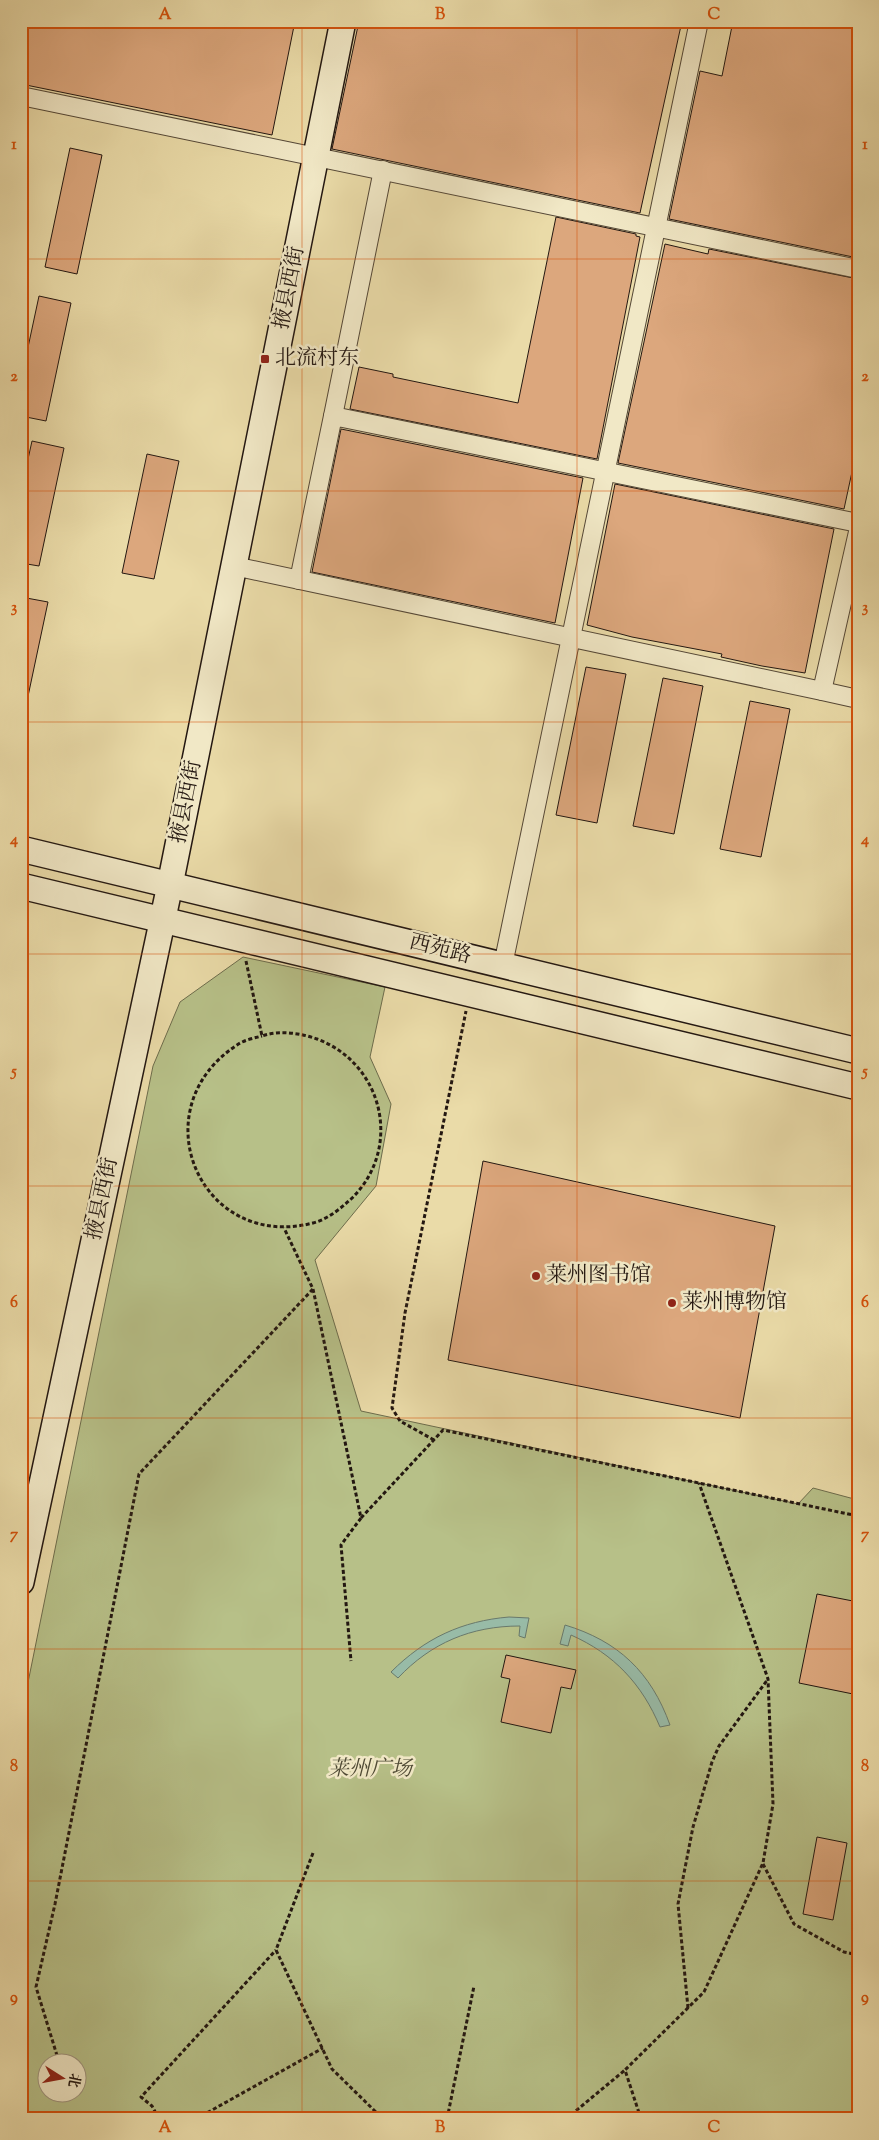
<svg xmlns="http://www.w3.org/2000/svg" width="879" height="2140" viewBox="0 0 879 2140" font-family="'Sorts Mill Goudy','Noto Serif SC',serif">
	<rect width="100%" height="100%" fill="#eadba8"/>
	<filter id="stains"><feTurbulence type="fractalNoise" baseFrequency=".004" numOctaves="4"/><feColorMatrix values="0 0 0 0 .2 0 0 0 0 .09 0 0 0 0 .02 0 0 0 .5 -.17"/></filter>
	<radialGradient id="worn" r=".72"><stop offset=".6" stop-color="#630" stop-opacity="0"/><stop offset="1" stop-color="#630" stop-opacity=".3"/></radialGradient>
	<path fill="#b7c088" stroke="#6d6c4c" fill-rule="evenodd" d="M243 957 385 987 370 1057 391 1104 376 1186 315 1260 361 1411 798 1504 813 1488 858 1500V2119H21V1717L153 1066 180 1002ZM48 2062H78V2092H48Z"/>
	<g fill="#98bba7" stroke="#69796b">
		<path d="M509 1617 529 1618 525 1638 519 1636 520 1626C471 1626 431 1643 398 1678L391 1672C425 1638 462 1621 509 1617Z"/>
		<path d="M565 1625C618 1641 651 1672 670 1725L660 1727C642 1684 614 1654 571 1635L568 1646 560 1644Z"/>
	</g>
	<g fill="#dca77d" stroke="#231711">
		<polygon points="21,21 295,21 272,135 21,84"/>
		<polygon points="359,21 682,21 640,213 332,149"/>
		<polygon points="733,21 858,21 858,258 669,219 700,71 722,76"/>
		<polygon points="70,148 102,155 77,274 45,267"/>
		<polygon points="556,217 636,234 636,236 640,237 597,459 350,409 359,367 393,374 393,377 518,403"/>
		<polygon points="665,244 708,254 709,249 858,279 858,444 844,509 618,463"/>
		<polygon points="39,296 71,303 46,421 21,416 21,380"/>
		<polygon points="341,429 583,478 555,623 312,572"/>
		<polygon points="32,441 64,448 39,566 21,563 21,491"/>
		<polygon points="147,454 179,461 154,579 122,573"/>
		<polygon points="615,484 834,529 805,673 762,666 721,657 722,654 632,637 587,625"/>
		<polygon points="21,597 48,602 27,701 21,700"/>
		<polygon points="586,667 626,674 597,823 556,815"/>
		<polygon points="663,678 703,686 674,834 633,826"/>
		<polygon points="750,701 790,709 761,857 720,849"/>
		<polygon points="483,1161 775,1226 740,1418 448,1360"/>
		<polygon points="817,1594 858,1602 858,1695 799,1683"/>
		<polygon points="506,1655 576,1670 571,1689 561,1687 551,1733 501,1722 510,1679 501,1677"/>
		<polygon points="817,1837 847,1843 833,1920 803,1914"/>
	</g>
	<g fill="none" stroke-linecap="round" stroke-linejoin="round">
		<defs>
			<g id="minor">
				<polyline points="21,96 858,269"/>
				<polyline points="333,416 383,170"/>
				<polyline points="234,566 822,691 858,532"/>
				<polyline points="299,580 333,416 858,523"/>
				<polyline points="822,691 858,699"/>
				<polyline points="503,965 699,21"/>
			</g>
			<g id="secondary">
				<polyline points="21,849 858,1051"/>
				<polyline points="21,886 858,1087"/>
				<polyline points="21,1582 170,885 343,21"/>
			</g>
		</defs>
		<use href="#minor" stroke="#554837" stroke-width="20"/>
		<use href="#secondary" stroke="#231711" stroke-width="28"/>
		<g stroke="#231711" stroke-width="3" stroke-dasharray="4 2.5" stroke-linecap="butt">
			<path d="M246 961 262 1036C279 1030 300 1033 317 1039 384 1064 403 1149 351 1199 340 1209 328 1219 313 1223 200 1252 139 1109 237 1045 244 1040 254 1038 262 1036"/>
			<polyline points="313,1289 361,1518 341,1545 351,1661"/>
			<polyline points="434,1440 400,1421 392,1408 405,1313 466,1011"/>
			<polyline points="361,1518 443,1430 858,1516"/>
			<polyline points="313,1853 276,1950 332,2069 383,2119"/>
			<polyline points="763,1864 794,1924 844,1952 858,1955"/>
			<polyline points="688,2008 678,1904 693,1827 712,1762 719,1746 768,1679"/>
			<polyline points="59,2062 36,1987 55,1904 139,1474 313,1289 284,1228"/>
			<polyline points="159,2119 152,2106 141,2097 276,1950"/>
			<polyline points="196,2119 323,2048"/>
			<polyline points="447,2119 474,1986"/>
			<polyline points="566,2119 625,2070"/>
			<polyline points="641,2119 625,2070 704,1992 763,1863 773,1804 768,1679 699,1483"/>
		</g>
		<use href="#minor" stroke="#f1e8c6" stroke-width="18"/>
		<use href="#secondary" stroke="#f1e8c6" stroke-width="25"/>
	</g>
	<path fill="none" stroke="#d4520c" stroke-width="1" stroke-opacity="0.55" d="M302 21V2119M577 21V2119M21 259H858M21 491H858M21 722H858M21 954H858M21 1186H858M21 1418H858M21 1649H858M21 1881H858"/>
	<g fill="#8f2418" stroke="#f1e8c6" stroke-width="2">
		<rect x="260" y="354" width="10" height="10" rx="2.5"/>
		<circle cx="536" cy="1276" r="5"/>
		<circle cx="672" cy="1303" r="5"/>
	</g>
	<g text-anchor="middle" dominant-baseline="central" stroke-width="5" stroke-linejoin="round" paint-order="stroke">
		<g font-size="21" fill="#231711" stroke="#f1e8c6">
			<text transform="translate(290 288) rotate(-79)">掖县西街</text>
			<text transform="translate(187 802) rotate(-79)">掖县西街</text>
			<text transform="translate(440 950) rotate(14)">西苑路</text>
			<text transform="translate(103 1199) rotate(-78)">掖县西街</text>
		</g>
		<g font-size="21" fill="#231711" stroke="#f1e8c6" text-anchor="start">
			<text x="275" y="359">北流村东</text>
			<text x="546" y="1276">莱州图书馆</text>
			<text x="682" y="1303">莱州博物馆</text>
		</g>
		<g font-size="21" font-style="italic" fill="#4f4a35" stroke="#f1e8c6">
			<text x="370" y="1770">莱州广场</text>
		</g>
	</g>
	<rect width="879" height="2140" fill="none" stroke="#eadba8" stroke-width="55"/>
	<g transform="translate(62 2078) rotate(101)"><circle r="24" fill="#f1e8c6" stroke="#9f947e"/>
	<path d="M0-4L9 19L0 12L-9 19Z" fill="#8f2418"/>
	<text y="-8" font-size="14" font-weight="bold" text-anchor="middle" fill="#231711">北</text>
	</g>
	<rect x="28" y="28" width="824" height="2084" fill="none" stroke="#d4520c" stroke-width="2"/>
	<g font-size="16" text-anchor="middle" font-weight="bold" fill="#d4520c">
		<text x="165" y="19">A</text>
		<text x="440" y="19">B</text>
		<text x="714" y="19">C</text>
		<text x="14" y="149">1</text>
		<text x="865" y="149">1</text>
		<text x="14" y="381">2</text>
		<text x="865" y="381">2</text>
		<text x="14" y="612">3</text>
		<text x="865" y="612">3</text>
		<text x="14" y="844">4</text>
		<text x="865" y="844">4</text>
		<text x="14" y="1076">5</text>
		<text x="865" y="1076">5</text>
		<text x="14" y="1307">6</text>
		<text x="865" y="1307">6</text>
		<text x="14" y="1539">7</text>
		<text x="865" y="1539">7</text>
		<text x="14" y="1771">8</text>
		<text x="865" y="1771">8</text>
		<text x="14" y="2002">9</text>
		<text x="865" y="2002">9</text>
		<text x="165" y="2132">A</text>
		<text x="440" y="2132">B</text>
		<text x="714" y="2132">C</text>
	</g>
	<rect width="100%" height="100%" filter="url(#stains)"/>
	<rect width="100%" height="100%" fill="url(#worn)"/>
</svg>
